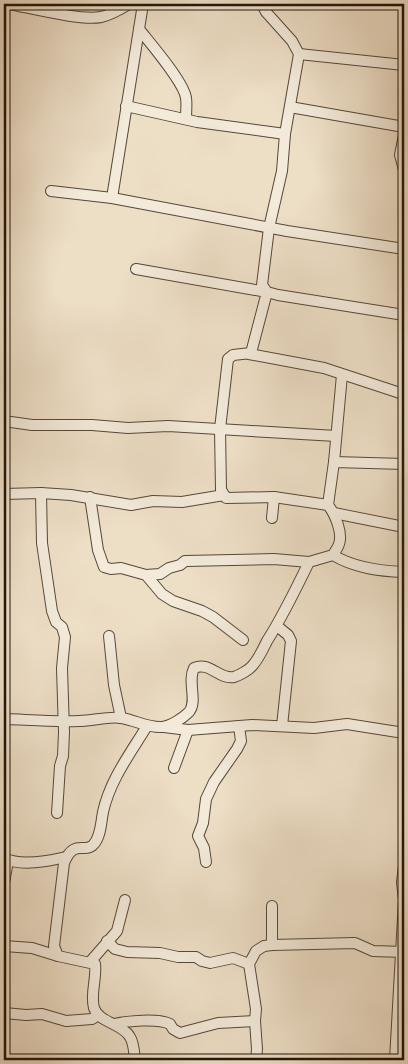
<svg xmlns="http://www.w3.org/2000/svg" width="408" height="1064" viewBox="0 0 408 1064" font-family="'Libre Bodoni',serif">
	<rect width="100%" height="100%" fill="#eddec6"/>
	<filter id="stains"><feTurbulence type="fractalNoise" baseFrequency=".004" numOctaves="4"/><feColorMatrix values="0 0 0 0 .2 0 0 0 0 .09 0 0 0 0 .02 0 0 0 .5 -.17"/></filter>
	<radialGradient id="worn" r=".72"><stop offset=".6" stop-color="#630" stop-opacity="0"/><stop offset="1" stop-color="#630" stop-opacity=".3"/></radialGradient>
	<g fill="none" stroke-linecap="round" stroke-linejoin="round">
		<defs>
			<g id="minor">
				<path d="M9 4C31 8 81 21 101 17 111 15 121 9 129 4"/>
				<polyline points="262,4 266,12 292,41 299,54 285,134 282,171 269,228 262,285 267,292 278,295 404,315"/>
				<path d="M139 29C150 43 184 82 186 98 187 104 186 112 186 118"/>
				<polyline points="299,54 404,65"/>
				<polyline points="126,106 197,122 285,134"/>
				<polyline points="290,107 404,127"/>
				<polyline points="404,135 400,155 404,170"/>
				<polyline points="51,191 112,198 287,231 404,249"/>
				<polyline points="112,198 143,4"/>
				<polyline points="136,269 267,292 251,353 233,355 228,359 220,429 221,490 226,498 274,497 328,505"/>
				<polyline points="249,354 324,368 400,393 404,392"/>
				<polyline points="4,421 32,425 92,425 128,428 168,426 336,436"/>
				<polyline points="334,462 342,375"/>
				<polyline points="41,493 42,543 52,611 56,622 62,627 65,637 62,668 64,732 63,756 60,766 57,813"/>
				<polyline points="4,494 41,493 71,495 131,505 153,501 182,502 224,495"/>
				<polyline points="90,497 98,550 104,567 111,569 121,568 146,575 162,594 173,601 202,611 213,617 243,640"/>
				<polyline points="334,513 404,527"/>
				<polyline points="272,518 274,497"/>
				<path d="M333 555C354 568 380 571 404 572"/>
				<polyline points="146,575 160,574 169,568 180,565 185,561 274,559 309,562"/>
				<polyline points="277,626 288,635 291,641 282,726"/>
				<polyline points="109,636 114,685 121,718"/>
				<path d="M4 717 7 719C31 720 55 722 79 721 93 721 108 716 121 718 135 720 148 728 162 727 171 726 183 718 189 712 198 701 187 682 194 668 210 661 219 680 234 677 240 675 249 670 253 665 259 658 263 649 267 641 283 616 296 589 309 562L333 555C335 551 338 548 339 544 343 533 335 514 328 505L334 462 404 464"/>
				<polyline points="164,727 188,730 252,725 314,728 347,724 404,733"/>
				<polyline points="174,768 188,730"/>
				<path d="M4 858C21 867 49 861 66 857"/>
				<polyline points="206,862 204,848 198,836 203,823 206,799 214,782 237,749 241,741 239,726"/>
				<polyline points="4,883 8,861"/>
				<polyline points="107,941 115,949 127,952 160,953 178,957 196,957 202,961 210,963 233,958 249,964"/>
				<polyline points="272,945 272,906"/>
				<polyline points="4,946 32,948 58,956"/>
				<polyline points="90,962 117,931 125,900"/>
				<polyline points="4,1013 26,1015 42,1014 66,1021 92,1019 98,1015"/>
				<path d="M114 1024C127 1021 158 1018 170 1024L173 1029 180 1033 218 1023 255 1021"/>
				<path d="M135 1060C134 1053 134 1043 130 1037 122 1023 99 1023 94 1008 90 993 97 979 95 964L58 956 54 946 64 863C74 838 85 854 93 845 101 837 101 822 103 812 110 780 130 754 147 726"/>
				<polyline points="256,1060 257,1049 255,1021 256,1009 249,964 256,951 264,946 272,945 355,943 373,951 404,952"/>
				<polyline points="395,1060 404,900 402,882 404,866"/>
			</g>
		</defs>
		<use href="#minor" stroke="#55483a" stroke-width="12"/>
		<use href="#minor" stroke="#f3eada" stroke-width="10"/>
	</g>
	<rect width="408" height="1064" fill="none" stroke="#eddec6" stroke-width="20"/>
	<rect x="5" y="5" width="398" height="1054" fill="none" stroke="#22160b" stroke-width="2.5"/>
	<rect x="10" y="10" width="388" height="1044" fill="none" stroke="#22160b"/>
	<rect width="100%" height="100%" filter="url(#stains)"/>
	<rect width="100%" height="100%" fill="url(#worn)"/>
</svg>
